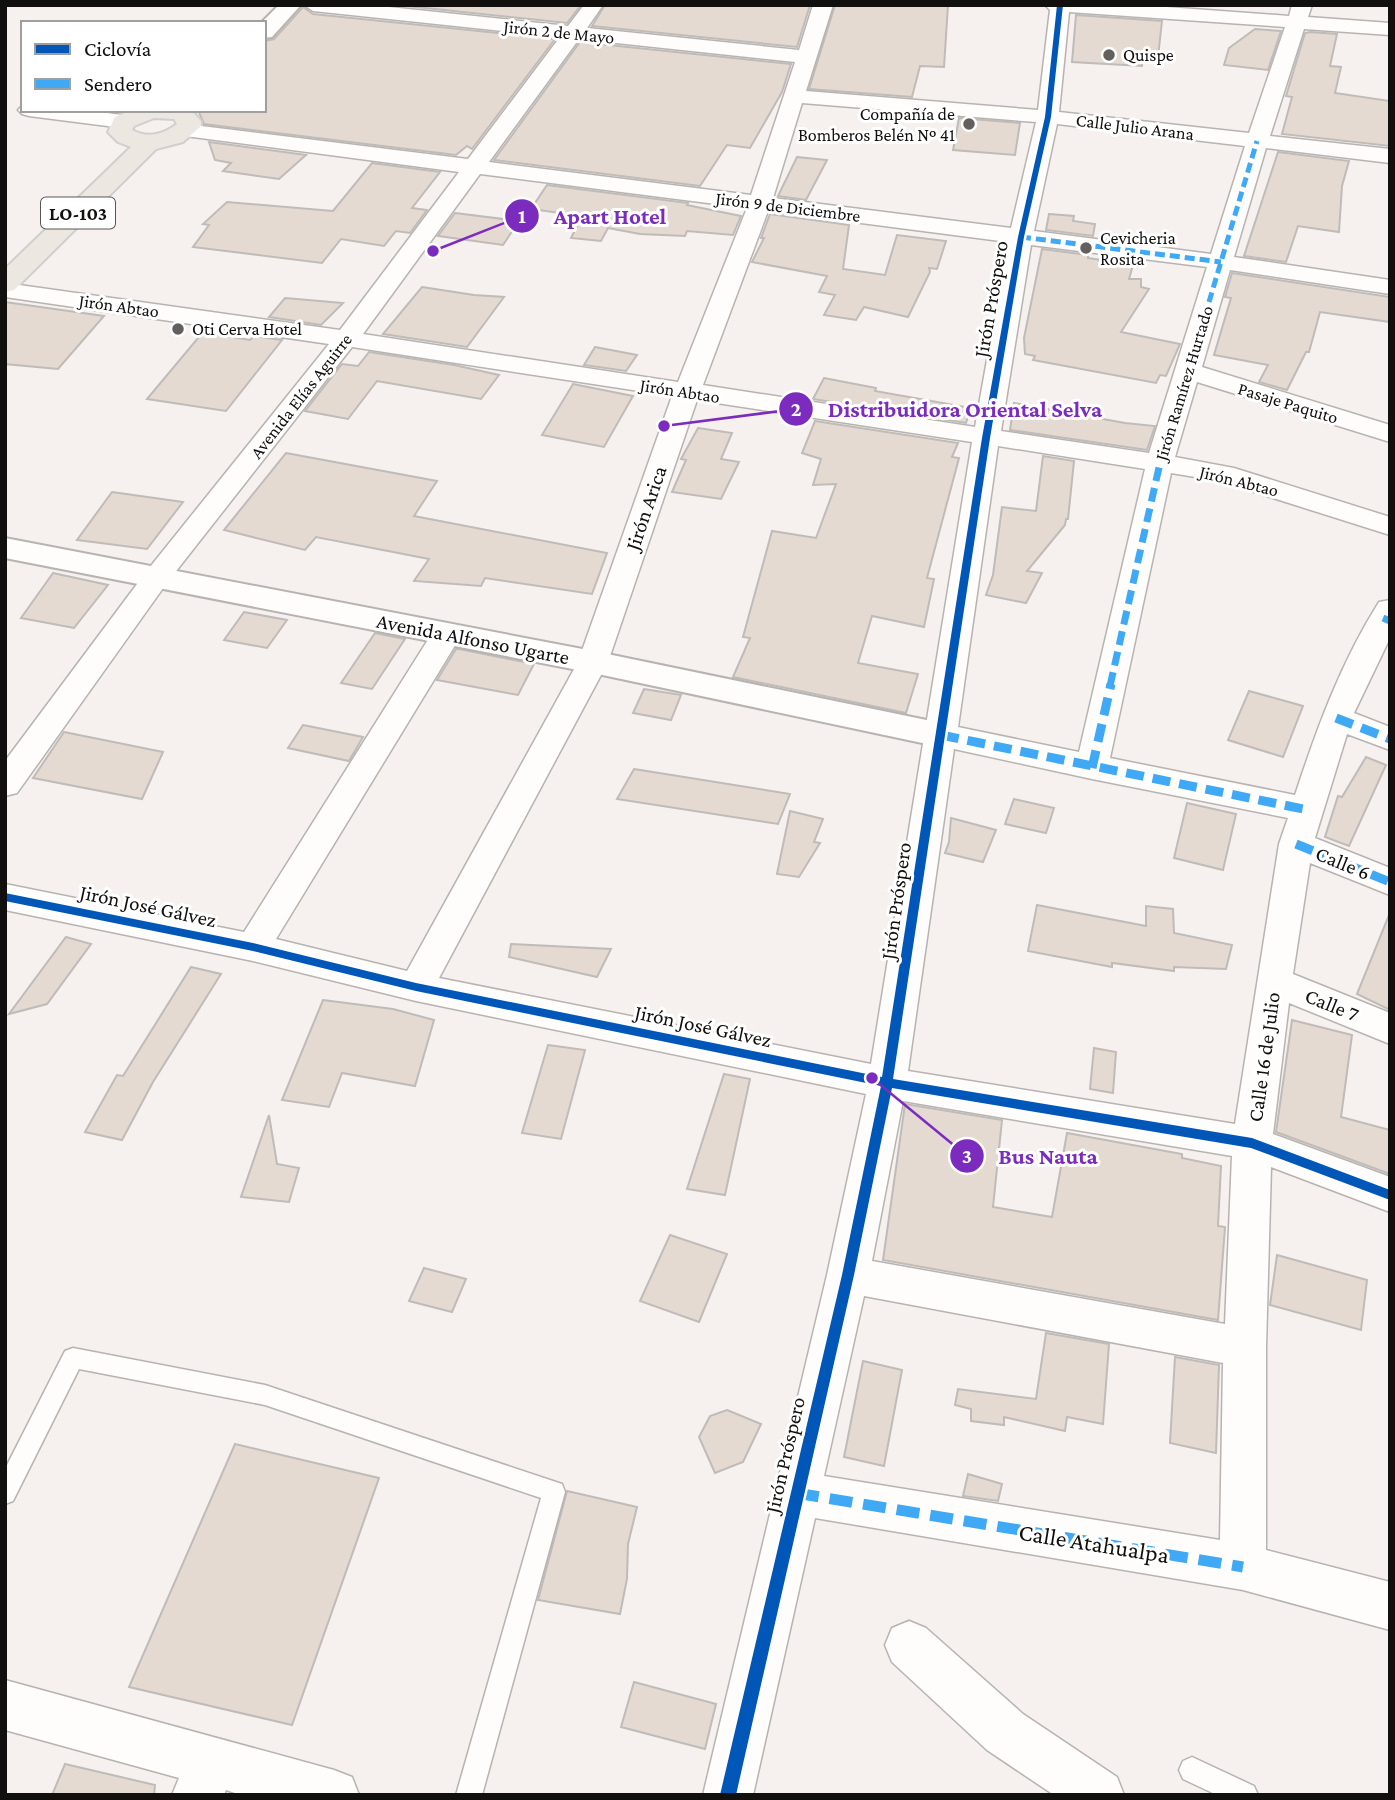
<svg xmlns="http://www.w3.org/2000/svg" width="1395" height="1800" viewBox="0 0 1395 1800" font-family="'Crimson Pro',serif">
	<rect width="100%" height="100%" fill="#f6f1ee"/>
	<g fill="#e5dad1" stroke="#bfbbb9" stroke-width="2">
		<polygon points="397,5 581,5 567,23"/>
		<polygon points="605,5 810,5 797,47 592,26"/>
		<polygon points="835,5 948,5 944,67 920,66 912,97 809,89"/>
		<polygon points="303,7 313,14 555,39 472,149 467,146 456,155 204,124 198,110 264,110 264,41 274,39"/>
		<polygon points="1076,15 1162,21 1158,57 1142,55 1142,66 1072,62"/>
		<polygon points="1255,29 1281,31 1268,70 1224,65 1229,48"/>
		<polygon points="1310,32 1337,34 1330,66 1341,67 1335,93 1390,101 1390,146 1282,134 1292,97 1286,96 1305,33"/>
		<polygon points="580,42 791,64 782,92 750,148 727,145 700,186 494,160"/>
		<polygon points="959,118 1020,123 1015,155 953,150"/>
		<polygon points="209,142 306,155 279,179 223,171 231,163 215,160"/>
		<polygon points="1278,152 1349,161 1342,186 1339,232 1298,226 1286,262 1244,256"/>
		<polygon points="797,157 827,160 806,200 778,196"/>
		<polygon points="372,163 440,172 412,208 427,210 410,233 396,231 384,246 341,239 322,263 193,247 209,225 203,224 227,202 333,211"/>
		<polygon points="547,185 688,203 687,205 741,216 733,235 687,231 685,236 640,234 608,228 601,241 571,238 582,216 531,209"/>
		<polygon points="455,213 519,221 503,245 438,236"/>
		<polygon points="770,214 849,225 843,269 885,275 897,235 946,241 937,269 929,268 930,272 908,317 864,307 856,320 824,315 835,295 819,292 827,276 752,262 764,238 761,238"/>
		<polygon points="1049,214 1074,216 1073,221 1095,224 1093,236 1046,230"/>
		<polygon points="1042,249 1088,255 1088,258 1133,265 1129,279 1141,279 1141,287 1149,289 1121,332 1180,344 1166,376 1160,375 1156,383 1033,360 1035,356 1025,354 1024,338"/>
		<polygon points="1232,273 1390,297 1390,322 1320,312 1309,352 1306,352 1287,390 1259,382 1268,365 1214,355 1231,298 1225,297"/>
		<polygon points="422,287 474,295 504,297 467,347 383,334"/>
		<polygon points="285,298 343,303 321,325 269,317"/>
		<polygon points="5,302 104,316 58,369 5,364"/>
		<polygon points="203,332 250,340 254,336 282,340 226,411 147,399"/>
		<polygon points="595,347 637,355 626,371 584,365"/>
		<polygon points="369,352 454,365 499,375 481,399 377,381 348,419 305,411 342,364 358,366"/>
		<polygon points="824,378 876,388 875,391 971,408 966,423 813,399"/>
		<polygon points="573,384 633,396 604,447 542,435"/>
		<polygon points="1014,403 1125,423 1155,426 1147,450 1010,430"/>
		<polygon points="815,421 958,443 952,457 959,458 927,578 934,579 924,627 872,616 858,663 918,674 906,713 733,677 750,638 743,637 772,531 816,538 836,484 813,485 821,459 802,453"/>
		<polygon points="698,428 732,433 721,459 739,462 721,499 672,492 686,460 681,459"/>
		<polygon points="286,453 437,481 414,516 607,553 592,594 485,578 481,586 414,581 429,559 316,537 305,550 224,530"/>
		<polygon points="1043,456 1074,461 1068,519 1066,519 1065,525 1027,571 1042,573 1026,603 986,595 993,575 1002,507 1036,511"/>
		<polygon points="112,492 183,502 147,549 77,540"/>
		<polygon points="53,573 108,585 74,628 21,618"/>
		<polygon points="244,612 287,620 267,648 224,640"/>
		<polygon points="375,633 405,639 372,689 341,683"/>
		<polygon points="456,649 459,649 534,664 518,695 437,680"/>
		<polygon points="644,689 681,695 671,720 633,713"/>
		<polygon points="1249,691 1303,706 1283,757 1228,740"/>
		<polygon points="303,725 363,737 349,761 288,748"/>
		<polygon points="64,732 163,752 142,799 33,778"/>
		<polygon points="1366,757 1386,765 1349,846 1325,837 1338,796 1342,797"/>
		<polygon points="634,769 790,794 778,824 617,799"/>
		<polygon points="1014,799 1054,808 1046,833 1005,824"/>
		<polygon points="1187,803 1236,814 1223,870 1174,858"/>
		<polygon points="790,811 823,819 814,842 820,843 799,877 777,874"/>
		<polygon points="951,818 996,830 983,862 945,853 949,842"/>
		<polygon points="1037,905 1146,926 1146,906 1173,909 1174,933 1232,945 1226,969 1174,967 1174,971 1112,963 1112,967 1028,951"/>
		<polygon points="1389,915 1390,915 1390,1010 1357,994"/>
		<polygon points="66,937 91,944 47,1004 9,1014"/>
		<polygon points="511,944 611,949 597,977 509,957"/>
		<polygon points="191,967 221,974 153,1082 122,1140 85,1132 117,1075 123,1076"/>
		<polygon points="323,1000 393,1009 434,1020 415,1086 342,1073 329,1107 282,1100"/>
		<polygon points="1292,1020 1352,1035 1341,1117 1390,1130 1390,1174 1276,1132"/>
		<polygon points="548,1045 585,1050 561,1139 522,1133"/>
		<polygon points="1094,1048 1116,1052 1113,1093 1090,1089"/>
		<polygon points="724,1074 750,1079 725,1195 687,1189"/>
		<polygon points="905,1104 1002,1120 993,1207 1052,1217 1067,1133 1182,1154 1182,1158 1221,1166 1218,1226 1225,1227 1218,1320 883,1260"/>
		<polygon points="269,1115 277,1164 299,1168 289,1202 241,1197"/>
		<polygon points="670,1235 727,1254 699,1322 640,1301"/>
		<polygon points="1277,1255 1367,1280 1361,1330 1270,1305"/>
		<polygon points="424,1268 466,1279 452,1312 409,1301"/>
		<polygon points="1046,1333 1109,1344 1103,1424 1067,1417 1065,1431 1004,1417 1004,1425 971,1421 971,1409 955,1405 958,1389 1036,1399"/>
		<polygon points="1175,1357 1219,1365 1216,1453 1170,1443"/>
		<polygon points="863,1361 902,1370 884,1466 844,1457"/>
		<polygon points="727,1410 761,1424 743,1462 715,1473 699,1437 710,1416"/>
		<polygon points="235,1444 379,1478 292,1725 129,1687"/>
		<polygon points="968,1474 1002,1484 998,1501 963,1496"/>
		<polygon points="567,1491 637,1507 628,1544 627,1579 620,1614 538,1600"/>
		<polygon points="634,1682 716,1704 705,1749 621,1727"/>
		<polygon points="65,1764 155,1785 154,1795 52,1795"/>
	</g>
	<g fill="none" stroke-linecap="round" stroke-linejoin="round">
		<defs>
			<g id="lane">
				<polygon points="73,1348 265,1385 562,1484 565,1492 482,1795 456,1795 541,1498 265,1405 79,1369 13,1501 5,1504 5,1469 65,1351"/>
				<polygon points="1192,1757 1254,1786 1258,1795 1217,1795 1183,1779 1179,1770 1183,1761"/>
			</g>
			<g id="street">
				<path d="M304 5H370L568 26 584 5H603L587 28 799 50 813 5H833L806 91 1038 110 1050 10 1045 5H1139L1289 16 1292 5H1312L1308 17 1390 23V35L1304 29 1270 136 1390 149V163L1266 148 1234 257 1390 280V294L1230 270 1202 367 1390 425V442L1197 382 1175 457 1234 468 1390 517V535L1219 481 1171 473 1110 758 1295 795C1317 728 1341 662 1379 602L1390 600V638L1354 713 1390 727V750L1347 734 1315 838 1390 868V895L1310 863 1293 974 1390 1013V1044L1289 1003 1273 1134 1390 1177V1212L1271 1167 1266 1347V1550L1390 1582V1630L1243 1590 815 1518 753 1795H703L827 1275 866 1094 416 1001 253 961 5 910V884L244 932 436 627 447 624 458 627 462 634 276 939 407 971 578 662 672 396 352 347 166 584 17 793 5 796V761L146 572 329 344 5 297V283L340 330 459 172 185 136 177 135 174 130 177 125 185 124 468 159 560 37 313 11ZM1069 12 1285 27 1249 133 1059 112ZM579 39 795 62 751 195 489 162ZM802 103 1036 122 1011 228 773 198ZM1057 124 1245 146 1211 254 1034 231ZM480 174 747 208 678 382 363 334ZM768 211 1008 242 975 427 703 385ZM1031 245 1207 267 1149 453 1001 431ZM697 400 972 442 871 1064 439 978 608 662ZM998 446 1145 469 1079 752 958 727ZM954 749 1092 779 1288 818 1279 844 1235 1124 908 1071ZM903 1101 1232 1156 1225 1324 872 1261ZM864 1296 1223 1363 1220 1540 824 1476Z"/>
				<path d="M23 105V110C59 110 95 109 131 117L134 122 131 127 123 128 29 116 22 114 18 110Z"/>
				<polygon points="909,1621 926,1628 1023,1714 1117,1777 1124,1795 1054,1795 987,1750 892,1662 885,1645 892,1628"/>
				<polygon points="5,1680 334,1770 352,1777 359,1795 241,1795 226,1790 224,1795 172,1795 179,1778 5,1730"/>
			</g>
			<g id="secondary">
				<polygon points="279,5 301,5 272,37 264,38 264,23 261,23"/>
				<polygon points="5,538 593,651 941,723 953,726 959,735 953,744 941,747 593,673 5,558"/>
			</g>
			<path id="primary" d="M132 110H191L201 121V126L183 142 156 149 14 290 5 292V269L131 147 118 142 108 132 115 117ZM154 118 174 119 177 124C164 134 147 139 132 130L134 126Z"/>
		</defs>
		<use href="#lane" stroke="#b7b3b0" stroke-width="3"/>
		<use href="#street" stroke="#b7b3b0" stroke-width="3"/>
		<use href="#secondary" stroke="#b7b3b0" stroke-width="4"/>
		<use href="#primary" stroke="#d1cfcd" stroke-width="4"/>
		<use href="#lane" fill="#fefdfc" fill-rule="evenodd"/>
		<use href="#street" fill="#fefdfc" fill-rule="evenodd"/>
		<use href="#secondary" fill="#fefdfc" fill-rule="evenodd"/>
		<use href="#primary" fill="#ede7e1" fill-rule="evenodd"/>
		<g stroke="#3fa9f5" stroke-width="5" stroke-dasharray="10 5" stroke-linecap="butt">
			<polyline points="1021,237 1221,262"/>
			<polyline points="1209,302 1257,141"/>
		</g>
		<g stroke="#3fa9f5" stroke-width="7" stroke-dasharray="14 7" stroke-linecap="butt">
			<polyline points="1383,618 1390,621"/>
			<polyline points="1110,686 1160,463 1209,300"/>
		</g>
		<g stroke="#3fa9f5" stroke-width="9" stroke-dasharray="18 9" stroke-linecap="butt">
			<polyline points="1336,718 1390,739"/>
			<polyline points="941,735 1308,810"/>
			<polyline points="1092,768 1111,684"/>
			<polyline points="1296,844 1390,882"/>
		</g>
		<polyline stroke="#3fa9f5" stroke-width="11" stroke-dasharray="23 11" stroke-linecap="butt" points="796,1493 1243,1567"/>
		<defs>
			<polygon id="cycleway" points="1057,5 1063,5 1051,117 1024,237 990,438 893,1079 1252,1138 1390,1190 1390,1200 1251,1148 892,1088 854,1275 736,1795 720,1795 842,1275 881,1086 416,991 253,951 5,901 5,893 253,943 416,983 882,1077 982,438 1018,237 1045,117"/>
		</defs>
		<use href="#cycleway" stroke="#fff" stroke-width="5"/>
		<use href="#cycleway" fill="#0057b8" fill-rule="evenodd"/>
	</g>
	<g fill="#625f5c" stroke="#fff" stroke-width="2.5">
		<circle cx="1109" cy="55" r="7"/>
		<circle cx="969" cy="124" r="7"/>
		<circle cx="1086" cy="248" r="7"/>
		<circle cx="178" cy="329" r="7"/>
	</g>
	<g text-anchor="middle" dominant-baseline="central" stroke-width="6" stroke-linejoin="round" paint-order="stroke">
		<g font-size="18" fill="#12100e" stroke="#fff">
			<text transform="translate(559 32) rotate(6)">Jirón 2 de Mayo</text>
			<text transform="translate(1135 127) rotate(7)">Calle Julio Arana</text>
			<text transform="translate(788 207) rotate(7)">Jirón 9 de Diciembre</text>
			<text transform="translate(119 306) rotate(8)">Jirón Abtao</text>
			<text transform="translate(1184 383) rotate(-73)">Jirón Ramírez Hurtado</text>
			<text transform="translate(680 391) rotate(9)">Jirón Abtao</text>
			<text transform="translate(301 396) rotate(-52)">Avenida Elías Aguirre</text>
			<text transform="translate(1288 403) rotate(17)">Pasaje Paquito</text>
			<text transform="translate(1239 481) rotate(14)">Jirón Abtao</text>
		</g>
		<g font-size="18" fill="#12100e" stroke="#fff" text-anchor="start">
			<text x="1123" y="55">Quispe</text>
			<text x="955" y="114" text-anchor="end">Compañía de<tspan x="955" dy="21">Bomberos Belén Nº 41</tspan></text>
			<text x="1100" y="238">Cevicheria<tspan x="1100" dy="21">Rosita</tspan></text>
			<text x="192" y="329">Oti Cerva Hotel</text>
		</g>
		<rect fill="#fff" stroke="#595856" stroke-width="2" x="41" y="197.5" width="74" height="31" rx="5"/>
		<g font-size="19" font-weight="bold" fill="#12100e">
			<text x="78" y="213">LO-103</text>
		</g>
		<g font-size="21" fill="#12100e" stroke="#fff">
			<text transform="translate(991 299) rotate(-80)">Jirón Próspero</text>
			<text transform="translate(646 508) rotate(-71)">Jirón Arica</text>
			<text transform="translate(473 639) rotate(11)">Avenida Alfonso Ugarte</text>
			<text transform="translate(1343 863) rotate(22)">Calle 6</text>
			<text transform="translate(896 901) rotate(-82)">Jirón Próspero</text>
			<text transform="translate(148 906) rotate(12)">Jirón José Gálvez</text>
			<text transform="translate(1332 1005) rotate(22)">Calle 7</text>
			<text transform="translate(703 1026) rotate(12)">Jirón José Gálvez</text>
			<text transform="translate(1264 1057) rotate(-82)">Calle 16 de Julio</text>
			<text transform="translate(785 1455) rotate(-77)">Jirón Próspero</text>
		</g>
		<g font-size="24" fill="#12100e" stroke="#fff">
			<text transform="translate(1094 1543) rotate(9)">Calle Atahualpa</text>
		</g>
	</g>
	<path fill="none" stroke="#7b2cbf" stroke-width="2.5" d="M433 251L522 216M664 426L796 409M872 1078L967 1156"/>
	<g fill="#7b2cbf" stroke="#fff" stroke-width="2.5">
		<circle cx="433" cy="251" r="7"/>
		<circle cx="664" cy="426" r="7"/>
		<circle cx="872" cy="1078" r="7"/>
		<circle cx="522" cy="216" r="18"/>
		<circle cx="796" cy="409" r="18"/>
		<circle cx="967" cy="1156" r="18"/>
	</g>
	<g font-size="21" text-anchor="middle" font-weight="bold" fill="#fff">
		<text x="522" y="223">1</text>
		<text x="796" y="416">2</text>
		<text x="967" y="1163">3</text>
	</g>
	<g font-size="23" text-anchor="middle" font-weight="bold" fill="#7b2cbf" stroke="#fff" stroke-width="6" stroke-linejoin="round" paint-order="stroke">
		<text x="610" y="224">Apart Hotel</text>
		<text x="965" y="417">Distribuidora Oriental Selva</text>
		<text x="1048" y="1164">Bus Nauta</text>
	</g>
	<rect width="1395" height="1800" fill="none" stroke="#12100e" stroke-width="14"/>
	<rect x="21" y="21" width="245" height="91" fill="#ffffff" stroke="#a09f9f" stroke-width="2"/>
	<rect x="35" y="44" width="35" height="10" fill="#0057b8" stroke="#a09f9f" stroke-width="2"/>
	<text x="84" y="56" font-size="21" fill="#12100e">Ciclovía</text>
	<rect x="35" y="79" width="35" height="10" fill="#3fa9f5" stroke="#a09f9f" stroke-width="2"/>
	<text x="84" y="91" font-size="21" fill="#12100e">Sendero</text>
</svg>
